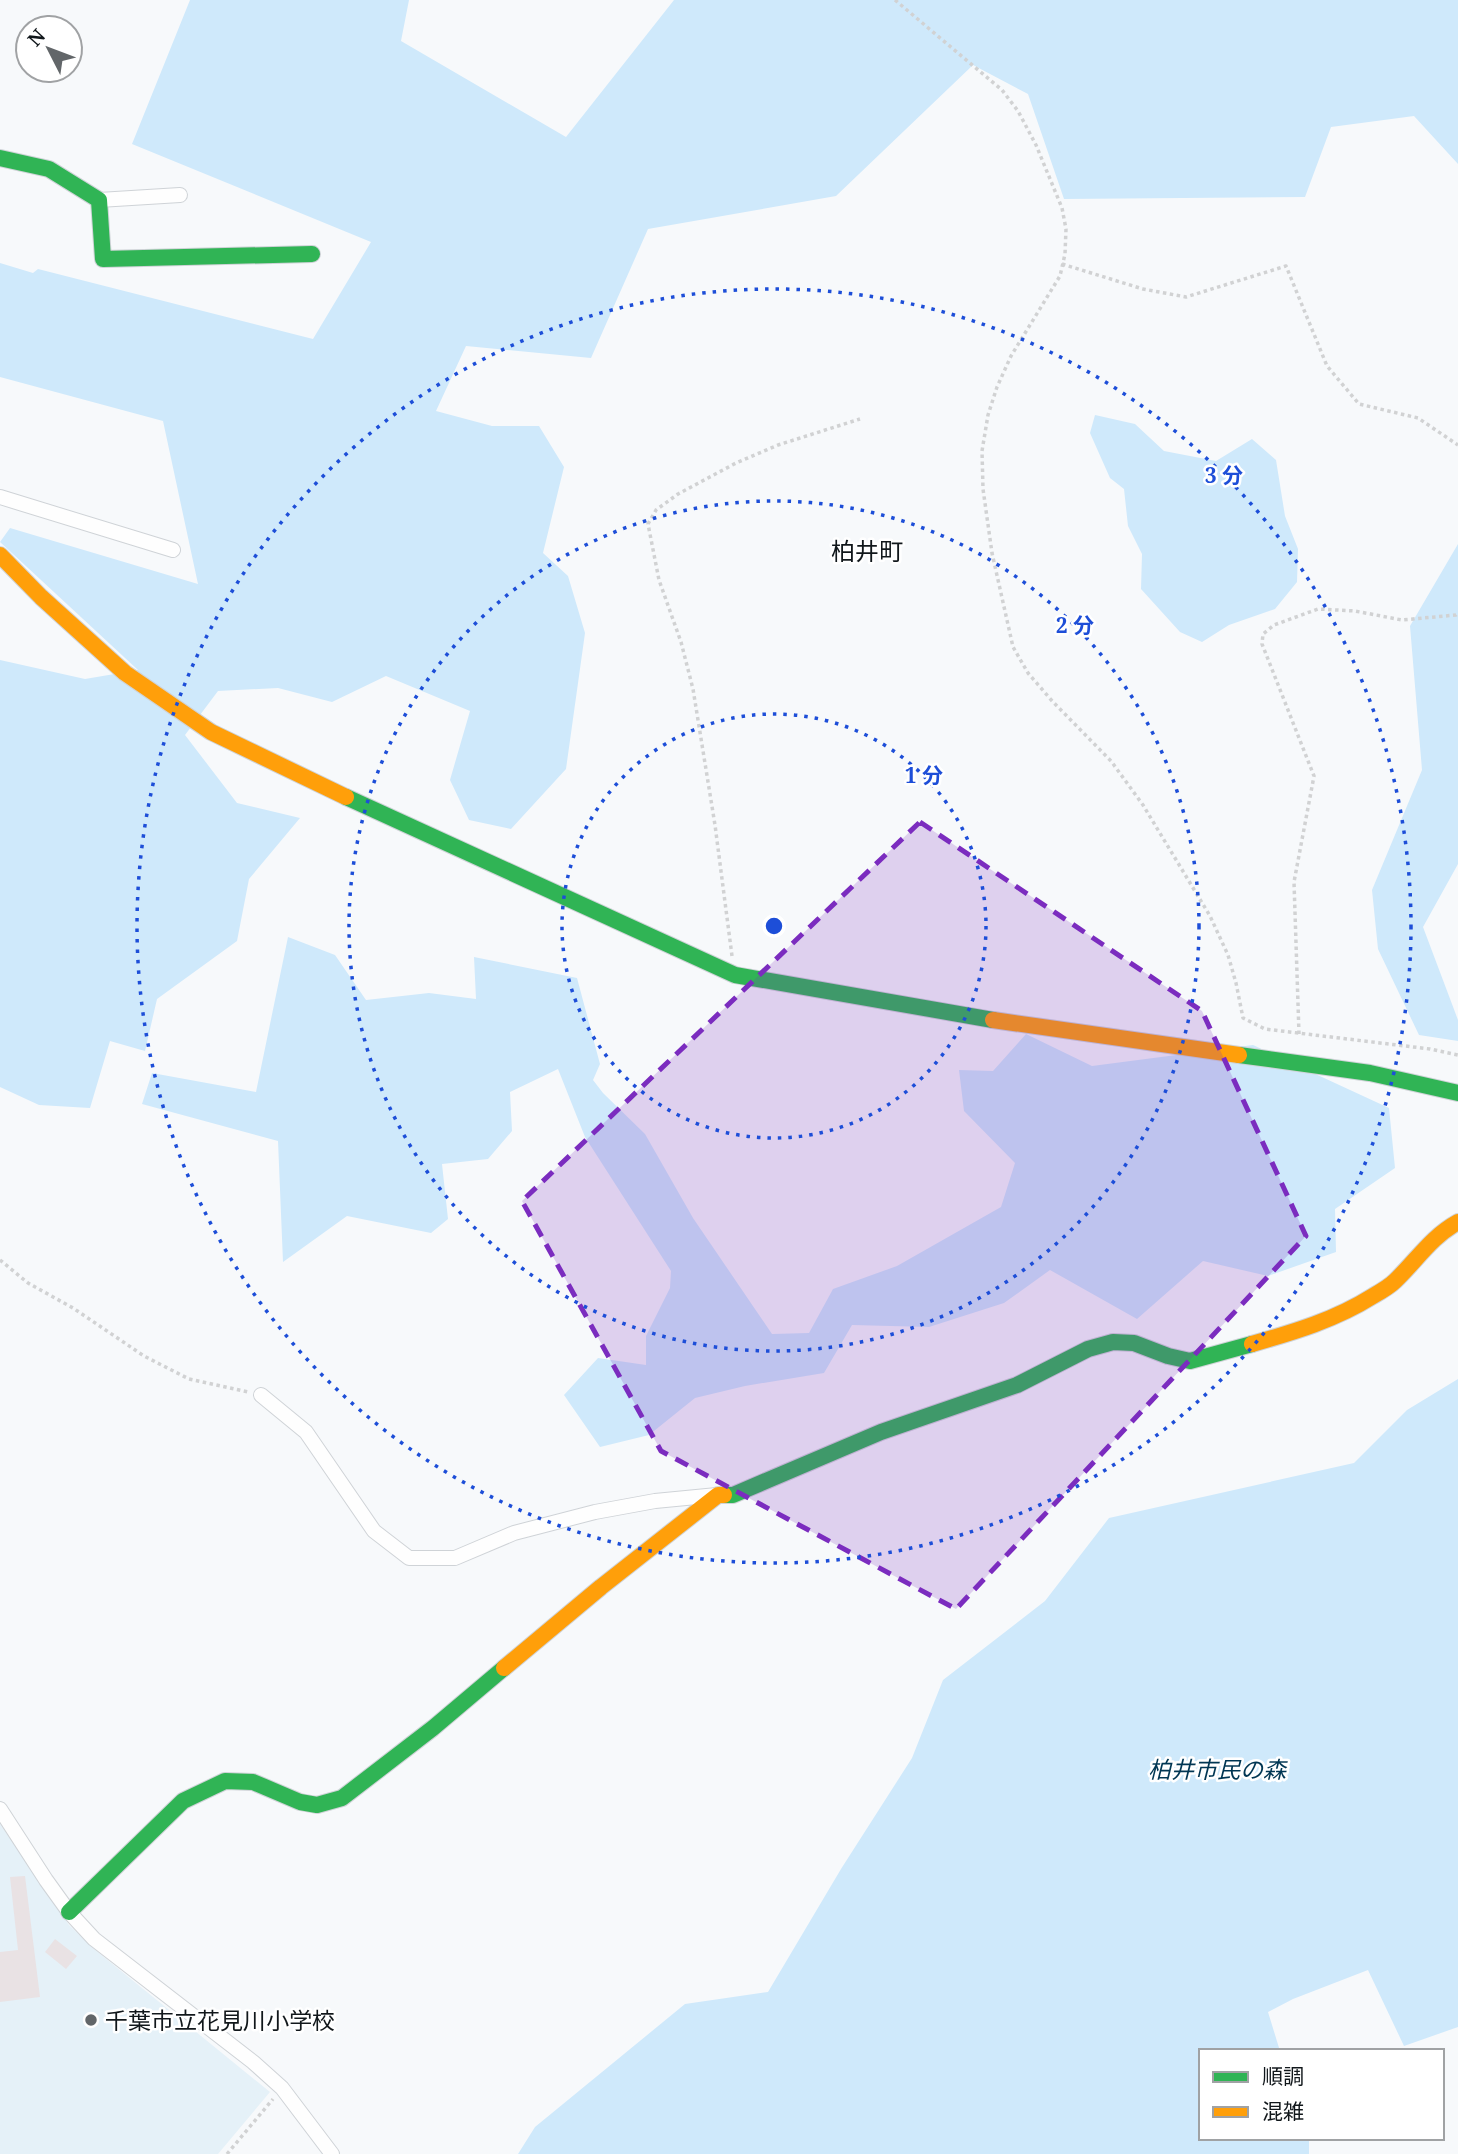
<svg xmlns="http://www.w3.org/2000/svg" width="1458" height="2154" viewBox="0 0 1458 2154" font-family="'Noto Serif','Noto Sans JP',serif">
	<rect width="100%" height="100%" fill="#f7f9fb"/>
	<polygon fill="#e5f1f8" points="0,1824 69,1925 94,1949 270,2092 218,2154 0,2154"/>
	<g fill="#cfe9fb">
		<polygon points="190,0 409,0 401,41 566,137 674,0 1458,0 1458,164 1414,116 1331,127 1305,197 1064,199 1028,94 973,65 836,196 648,229 591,358 466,346 436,411 492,426 539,426 564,467 543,553 568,576 585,633 566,769 511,829 469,820 450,780 470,711 386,676 332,702 278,688 218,691 185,735 237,803 300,818 249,879 237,941 157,999 145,1051 110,1041 90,1108 39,1105 0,1087 0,660 85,679 138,670 0,542 10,528 198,584 163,421 0,377 0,263 33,273 38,269 313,339 371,242 132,144"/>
		<polygon points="1095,415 1135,424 1164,451 1216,461 1252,439 1276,460 1285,516 1298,549 1297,582 1275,609 1229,625 1202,642 1180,632 1141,589 1142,554 1128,526 1124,489 1110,478 1090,433"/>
		<polygon points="1458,544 1458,864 1423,927 1458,1020 1458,1041 1419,1035 1378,949 1372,890 1422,770 1410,626"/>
		<polygon points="288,937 335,955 366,1000 429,993 476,999 474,957 577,978 600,1064 593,1080 603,1093 645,1134 693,1218 772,1334 809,1333 833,1289 897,1266 1001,1207 1015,1163 964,1111 959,1070 993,1071 1026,1034 1092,1066 1253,1045 1389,1108 1395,1168 1335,1209 1336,1252 1268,1276 1203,1261 1137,1319 1050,1270 1004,1303 929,1327 852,1325 824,1373 745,1386 695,1398 649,1435 600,1447 564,1395 598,1358 646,1365 646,1336 670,1288 671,1271 585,1137 558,1069 510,1092 512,1131 488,1159 442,1164 448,1219 431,1233 347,1216 283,1262 278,1141 142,1104 152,1073 256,1092"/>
		<polygon points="1458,1379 1458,2027 1404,2046 1368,1970 1293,1999 1268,2012 1280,2051 1201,2051 1201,2138 1309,2138 1309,2154 518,2154 535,2127 685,2004 768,1992 841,1869 912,1758 943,1680 1045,1601 1109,1518 1354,1463 1407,1410"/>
	</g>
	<g fill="#e9e2e4">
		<polygon points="25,1876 40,1997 0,2002 0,1952 18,1950 10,1877"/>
		<polygon points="55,1939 77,1956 66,1969 45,1952"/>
	</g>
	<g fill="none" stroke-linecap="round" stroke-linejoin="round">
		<defs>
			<g id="street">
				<polyline points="99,200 180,195"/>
				<polyline points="0,497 173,550"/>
				<polyline points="261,1395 306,1432 374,1531 409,1558 455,1558 514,1533 595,1512 655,1501 717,1495"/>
				<polyline points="0,1809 46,1880 69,1912 94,1939 253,2062 282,2088 332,2154"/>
			</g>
			<g id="fast">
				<polyline points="0,158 49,169 99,200 103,259 312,254"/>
				<polyline points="346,797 735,975 993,1020"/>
				<polyline points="1239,1055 1370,1073 1458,1093"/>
				<polyline points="724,1495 733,1495 881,1432 1017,1385 1088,1349 1113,1342 1134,1343 1168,1356 1190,1361 1252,1344"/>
				<polyline points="69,1912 183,1801 225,1781 253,1782 300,1802 317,1805 342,1798 433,1728 504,1668"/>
			</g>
			<g id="slow">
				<polyline points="0,555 41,597 125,673 211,732 346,797"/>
				<polyline points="993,1020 1239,1055"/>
				<path d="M1252 1344C1294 1332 1335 1320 1373 1296 1380 1292 1389 1287 1395 1281 1417 1260 1431 1237 1458 1222"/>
				<polyline points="504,1668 601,1587 718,1495 724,1495"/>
			</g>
		</defs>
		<use href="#street" stroke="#cfd3d7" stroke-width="16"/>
		<use href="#fast" stroke="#cfd3d7" stroke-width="18"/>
		<use href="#slow" stroke="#cfd3d7" stroke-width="18"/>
		<g stroke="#d1d2d3" stroke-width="3.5" stroke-dasharray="3.5 3.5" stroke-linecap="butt">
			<polyline points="895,0 1002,90 1018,111 1036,145 1062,208 1066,229 1065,254 1060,276 1011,356 997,387 988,415 982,451 983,489 992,553 1013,647 1028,673 1053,702 1111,761 1143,805 1210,916 1228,955 1236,983 1243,1018 1265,1029 1430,1049 1458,1055"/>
			<polyline points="1062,264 1143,289 1186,297 1286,266 1327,366 1359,404 1418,418 1458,445"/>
			<polyline points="732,956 715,825 693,689 681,642 659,580 648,524 656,510 678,494 736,463 778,445 860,419"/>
			<polyline points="1299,1034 1294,882 1314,776 1262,644 1263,634 1274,625 1318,609 1355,611 1402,620 1456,615 1458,613"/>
			<polyline points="0,1260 28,1283 73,1308 144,1356 189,1379 248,1392"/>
			<polyline points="227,2154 273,2099"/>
		</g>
		<use href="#street" stroke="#fefefe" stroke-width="14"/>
		<use href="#fast" stroke="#30b455" stroke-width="16"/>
		<use href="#slow" stroke="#ff9f0a" stroke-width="16"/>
	</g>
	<path fill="#7b2cbf" fill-opacity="0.2" stroke="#7b2cbf" stroke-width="5" stroke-dasharray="14 9" stroke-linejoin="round" d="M920 822 1202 1011 1306 1236 956 1609 661 1451 522 1201Z"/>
	<g fill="none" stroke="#1d4ed8" stroke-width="3.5" stroke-dasharray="3.5 7">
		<circle cx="774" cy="926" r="212"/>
		<circle cx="774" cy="926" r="425"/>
		<circle cx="774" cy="926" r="637"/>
	</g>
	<circle fill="#626669" stroke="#fff" stroke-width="2.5" cx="91" cy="2020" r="7"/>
	<g text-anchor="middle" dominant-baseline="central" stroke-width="5" stroke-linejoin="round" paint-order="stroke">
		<g font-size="23" font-style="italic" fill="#003653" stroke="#fff">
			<text x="1217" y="1769">柏井市民の森</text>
		</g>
		<g font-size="23" fill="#11171b" stroke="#fff" text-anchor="start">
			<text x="105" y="2020">千葉市立花見川小学校</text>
		</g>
		<g font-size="24" fill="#11171b" stroke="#fff">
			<text x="867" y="550">柏井町</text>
		</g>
	</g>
	<circle cx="774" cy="926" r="10" fill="#1d4ed8" stroke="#fff" stroke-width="3.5"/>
	<g font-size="21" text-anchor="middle" font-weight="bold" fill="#1d4ed8" stroke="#fff" stroke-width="5" stroke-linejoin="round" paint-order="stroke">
		<text x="1224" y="483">3 分</text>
		<text x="1075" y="633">2 分</text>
		<text x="924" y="783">1 分</text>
	</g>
	<rect x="1199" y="2049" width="245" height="91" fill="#ffffff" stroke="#a0a2a4" stroke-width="2"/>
	<rect x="1213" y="2072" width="35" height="10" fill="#30b455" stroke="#a0a2a4" stroke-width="2"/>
	<text x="1262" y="2084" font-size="21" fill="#11171b">順調</text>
	<rect x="1213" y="2107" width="35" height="10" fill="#ff9f0a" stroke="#a0a2a4" stroke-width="2"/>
	<text x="1262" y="2119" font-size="21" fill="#11171b">混雑</text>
	<g transform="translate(49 49) rotate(312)"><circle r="33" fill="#ffffff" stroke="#a0a2a4" stroke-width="2"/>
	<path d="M0-5L12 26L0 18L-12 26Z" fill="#626669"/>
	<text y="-10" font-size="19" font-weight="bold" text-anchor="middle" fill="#11171b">N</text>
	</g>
</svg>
